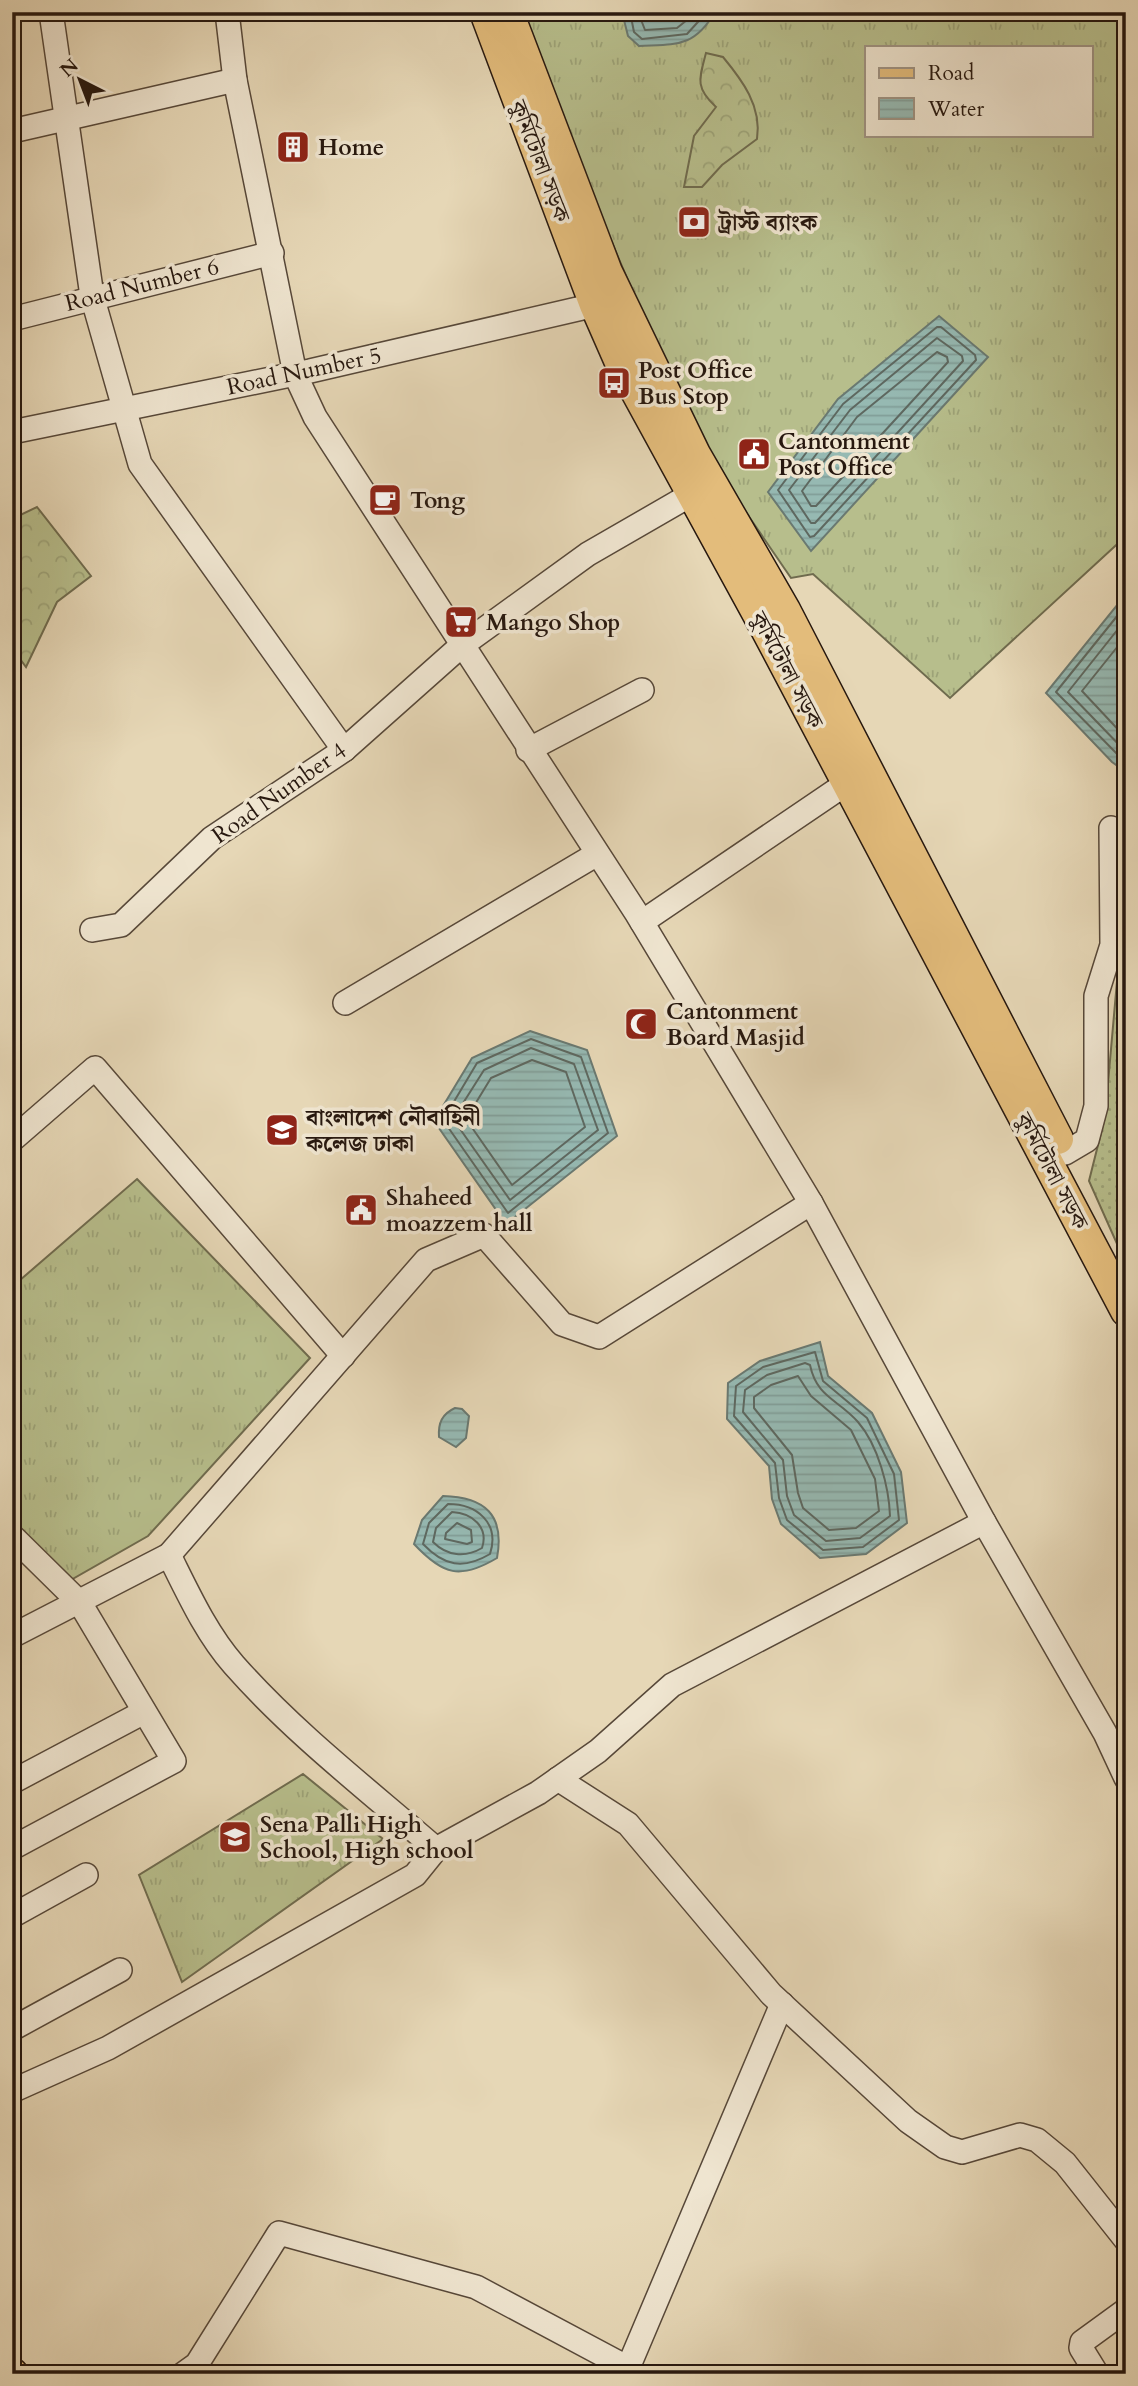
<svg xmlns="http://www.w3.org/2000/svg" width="1138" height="2386" viewBox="0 0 1138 2386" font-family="Cardo,'Noto Serif Bengali',serif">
	<defs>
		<pattern id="grass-tufts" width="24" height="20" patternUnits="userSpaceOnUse" patternTransform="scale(1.75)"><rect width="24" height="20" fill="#b7be8c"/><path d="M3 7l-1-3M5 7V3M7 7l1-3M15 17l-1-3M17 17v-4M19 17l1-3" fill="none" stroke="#9da378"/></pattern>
		<pattern id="forest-crowns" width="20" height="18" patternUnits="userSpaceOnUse" patternTransform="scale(1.75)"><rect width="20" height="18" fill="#b7be8c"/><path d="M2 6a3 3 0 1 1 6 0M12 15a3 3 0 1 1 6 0" fill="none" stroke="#9da378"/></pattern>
		<pattern id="garden-dots" width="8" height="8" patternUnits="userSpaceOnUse" patternTransform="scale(1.75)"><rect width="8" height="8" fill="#b7be8c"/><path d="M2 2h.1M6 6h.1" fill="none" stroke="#9da378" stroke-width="1.8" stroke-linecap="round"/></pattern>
		<pattern id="water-rules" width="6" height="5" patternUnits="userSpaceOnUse" patternTransform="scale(1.75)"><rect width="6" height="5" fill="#96b9b2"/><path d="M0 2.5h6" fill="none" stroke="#819e98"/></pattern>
	</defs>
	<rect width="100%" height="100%" fill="#e6d7b6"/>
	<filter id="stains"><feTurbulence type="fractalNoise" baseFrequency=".00286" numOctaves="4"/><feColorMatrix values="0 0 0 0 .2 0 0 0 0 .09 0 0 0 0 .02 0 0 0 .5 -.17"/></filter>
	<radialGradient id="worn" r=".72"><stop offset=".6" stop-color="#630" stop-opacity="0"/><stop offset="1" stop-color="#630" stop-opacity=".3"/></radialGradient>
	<g fill="url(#grass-tufts)" stroke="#6f6b4e" stroke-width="2" fill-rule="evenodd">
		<path d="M521 12H1126V536L950 698 813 574 791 578 695 438 539 71ZM867 47H1091V135H867Z"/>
		<polygon points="137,1179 310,1358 148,1536 69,1581 12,1525 12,1287"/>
		<polygon points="303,1774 383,1839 182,1982 139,1875"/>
	</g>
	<g fill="url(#forest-crowns)" stroke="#6f6b4e" stroke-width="2">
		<path d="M706 53 723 57C742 80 762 106 757 139L722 165 702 187H684L694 136 716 107C695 88 699 79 706 53Z"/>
		<polygon points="37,507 91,576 57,602 26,667 12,648 12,519"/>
	</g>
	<polygon fill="url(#garden-dots)" stroke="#6f6b4e" stroke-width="2" points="1126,933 1126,1264 1089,1181 1105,1117 1121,936"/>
	<g fill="url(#water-rules)" stroke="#6a7971" stroke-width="2">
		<path d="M622 12H715C694 48 676 44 639 46L628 36Z"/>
		<polygon points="939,316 988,357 811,551 768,492 838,399"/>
		<polygon points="1126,594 1126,772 1112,762 1046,693"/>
		<polygon points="530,1031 587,1050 617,1136 506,1224 434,1121 472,1058"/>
		<polygon points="820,1342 828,1376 872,1413 901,1472 907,1523 866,1554 820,1558 781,1524 772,1499 769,1466 727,1419 728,1383 760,1361"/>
		<path d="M455 1408 462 1409 469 1416 466 1438 456 1447 439 1437C438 1423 442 1414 455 1408Z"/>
		<path d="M443 1496C485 1497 505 1515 497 1558 460 1580 443 1575 414 1544L422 1520Z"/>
	</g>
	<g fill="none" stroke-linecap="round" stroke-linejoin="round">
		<g stroke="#5e6860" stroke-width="2">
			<polyline points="630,12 634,32 642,39 687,34 707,12"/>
			<polyline points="638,12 645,30 677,28 697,12"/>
			<polygon points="937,327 941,327 975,355 976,360 814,536 810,537 778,490 843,404"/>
			<polygon points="937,338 962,356 963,361 815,523 811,523 789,490 850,410"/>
			<polygon points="937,352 947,357 948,362 816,506 811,506 802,491 857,417"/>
			<polyline points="1126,605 1056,692 1126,763"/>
			<polyline points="1126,619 1068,692 1126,752"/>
			<polyline points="1126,636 1082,691 1126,738"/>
			<polygon points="531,1039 581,1057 608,1133 508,1213 443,1120 477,1063"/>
			<polygon points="531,1048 574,1064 598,1130 510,1200 453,1119 484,1070"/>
			<polygon points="532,1060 566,1072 585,1127 512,1185 466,1119 491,1078"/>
			<polygon points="815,1352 823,1381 867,1418 894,1474 899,1520 863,1547 823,1550 787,1520 779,1498 775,1463 734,1416 736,1386 763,1367"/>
			<path d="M805 1363 810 1365C817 1398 838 1399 858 1422 878 1445 889 1487 890 1516L860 1538 826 1541 794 1515 787 1496 783 1460 743 1412 745 1390 767 1375Z"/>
			<polygon points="798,1376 811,1396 851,1430 875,1479 879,1511 856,1528 829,1530 803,1508 798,1493 792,1455 754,1408 754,1397 771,1385"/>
			<path d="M448 1504C477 1504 500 1523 490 1554 463 1570 444 1566 423 1544L429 1523Z"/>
			<path d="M452 1512C472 1513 489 1527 482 1548 465 1558 447 1556 433 1542L436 1528Z"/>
			<polygon points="457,1523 471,1530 472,1542 467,1544 445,1539 446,1533"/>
		</g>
		<defs>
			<g id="minor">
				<polyline points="51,12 92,296 140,464 344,750"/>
				<polyline points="227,12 235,80 295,374 315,417 637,914 811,1203 984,1522 1105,1733 1126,1778"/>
				<polyline points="12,131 235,80"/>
				<polyline points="12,319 272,253"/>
				<polyline points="12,432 310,371 595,305"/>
				<polyline points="528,750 642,690"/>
				<polyline points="642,922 847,783"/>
				<polyline points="92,930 121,925 212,838 344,750 461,646 588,554 692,494"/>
				<polyline points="345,1003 597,854"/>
				<polyline points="12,1140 95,1068 343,1356"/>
				<polyline points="1044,1157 1065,1153 1087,1140 1096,1106 1096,996 1112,945 1111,828"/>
				<polyline points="12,1536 80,1603 174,1761 12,1848"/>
				<path d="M169 1555C188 1593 206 1633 234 1665 294 1733 368 1790 436 1849"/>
				<polyline points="12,1636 169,1555 426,1260 484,1235 562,1324 599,1337 811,1203"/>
				<polyline points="558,1779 628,1824 771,1994 908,2121 945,2147 962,2152 1020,2135 1037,2140 1065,2163 1126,2240"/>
				<polyline points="12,1782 144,1712"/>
				<polyline points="12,1916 86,1875"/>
				<polyline points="12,2029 120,1970"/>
				<polyline points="12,2091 108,2048 415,1875 436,1849 538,1793 598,1751 672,1685 984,1522"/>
				<polyline points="183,2374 197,2364 279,2233 476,2287 628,2368 782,2004"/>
				<polyline points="1097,2374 1081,2348 1082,2342 1126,2310"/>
			</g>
			<g id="major">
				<polyline points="485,12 595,305 620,362 766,629 1126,1311"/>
				<polyline points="508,12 607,272 695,454 785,610 1058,1139"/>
				<polyline points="12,2373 13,2374"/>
			</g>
		</defs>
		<use href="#minor" stroke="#574839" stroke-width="26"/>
		<use href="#major" stroke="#27180f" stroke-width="33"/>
		<use href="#minor" stroke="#efe5d0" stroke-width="23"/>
		<use href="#major" stroke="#e3bc7b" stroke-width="30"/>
	</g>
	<defs>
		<symbol id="building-square" viewBox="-11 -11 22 22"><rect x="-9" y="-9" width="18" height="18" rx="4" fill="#8f2418" stroke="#efe5d0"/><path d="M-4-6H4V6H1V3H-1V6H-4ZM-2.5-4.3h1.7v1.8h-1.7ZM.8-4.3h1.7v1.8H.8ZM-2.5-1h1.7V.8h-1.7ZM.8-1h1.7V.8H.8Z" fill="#fff"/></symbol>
		<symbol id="bank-square" viewBox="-11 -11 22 22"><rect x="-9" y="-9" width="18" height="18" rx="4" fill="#8f2418" stroke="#efe5d0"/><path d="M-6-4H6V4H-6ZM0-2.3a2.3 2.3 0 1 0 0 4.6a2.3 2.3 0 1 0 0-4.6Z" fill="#fff"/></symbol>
		<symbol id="bus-square" viewBox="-11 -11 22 22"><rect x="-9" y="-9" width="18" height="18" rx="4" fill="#8f2418" stroke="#efe5d0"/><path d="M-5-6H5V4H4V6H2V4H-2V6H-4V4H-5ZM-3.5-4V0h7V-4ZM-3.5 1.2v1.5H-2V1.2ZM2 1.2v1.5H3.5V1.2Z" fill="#fff"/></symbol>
		<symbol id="civic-square" viewBox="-11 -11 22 22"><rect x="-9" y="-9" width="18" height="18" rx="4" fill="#8f2418" stroke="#efe5d0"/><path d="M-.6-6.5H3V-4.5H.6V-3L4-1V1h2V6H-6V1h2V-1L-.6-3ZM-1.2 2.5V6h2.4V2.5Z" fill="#fff"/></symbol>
		<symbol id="cafe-square" viewBox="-11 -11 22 22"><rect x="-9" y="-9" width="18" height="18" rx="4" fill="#8f2418" stroke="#efe5d0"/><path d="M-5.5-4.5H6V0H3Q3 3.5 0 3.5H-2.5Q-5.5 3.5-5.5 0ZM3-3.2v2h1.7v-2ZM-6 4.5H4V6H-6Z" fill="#fff"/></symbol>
		<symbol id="supermarket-square" viewBox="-11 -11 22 22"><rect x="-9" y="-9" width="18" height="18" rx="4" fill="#8f2418" stroke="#efe5d0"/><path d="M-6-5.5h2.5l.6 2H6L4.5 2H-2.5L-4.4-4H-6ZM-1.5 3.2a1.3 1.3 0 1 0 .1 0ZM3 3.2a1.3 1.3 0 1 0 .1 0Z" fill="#fff"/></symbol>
		<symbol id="mosque-square" viewBox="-11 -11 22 22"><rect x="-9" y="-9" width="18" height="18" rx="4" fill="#8f2418" stroke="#efe5d0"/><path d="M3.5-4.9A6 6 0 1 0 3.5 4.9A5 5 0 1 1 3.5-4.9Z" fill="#fff"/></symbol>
		<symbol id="school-square" viewBox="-11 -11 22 22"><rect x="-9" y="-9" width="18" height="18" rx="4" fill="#8f2418" stroke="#efe5d0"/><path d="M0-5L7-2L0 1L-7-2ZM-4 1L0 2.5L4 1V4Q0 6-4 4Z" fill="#fff"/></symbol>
	</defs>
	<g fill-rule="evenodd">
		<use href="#building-square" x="274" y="128" width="38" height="38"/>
		<use href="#bank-square" x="675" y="203" width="38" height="38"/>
		<use href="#bus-square" x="595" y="364" width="38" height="38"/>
		<use href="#civic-square" x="735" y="435" width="38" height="38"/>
		<use href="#cafe-square" x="366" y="481" width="38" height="38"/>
		<use href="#supermarket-square" x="442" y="603" width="38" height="38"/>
		<use href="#mosque-square" x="622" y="1005" width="38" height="38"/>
		<use href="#school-square" x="263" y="1111" width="38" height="38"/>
		<use href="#civic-square" x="342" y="1191" width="38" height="38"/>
		<use href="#school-square" x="216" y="1818" width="38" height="38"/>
	</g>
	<g text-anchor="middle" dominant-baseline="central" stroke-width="7" stroke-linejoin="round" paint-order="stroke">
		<g font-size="23" font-weight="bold" fill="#27180f" stroke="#efe5d0" text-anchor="start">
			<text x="318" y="147">Home</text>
			<text x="718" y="222">ট্রাস্ট ব্যাংক</text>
			<text x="638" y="370">Post Office<tspan x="638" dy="26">Bus Stop</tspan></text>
			<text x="778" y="441">Cantonment<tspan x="778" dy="26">Post Office</tspan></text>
			<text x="410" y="500">Tong</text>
			<text x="486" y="622">Mango Shop</text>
			<text x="666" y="1011">Cantonment<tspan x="666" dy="26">Board Masjid</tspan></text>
			<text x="306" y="1117">বাংলাদেশ নৌবাহিনী<tspan x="306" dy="26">কলেজ ঢাকা</tspan></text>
			<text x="386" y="1197">Shaheed<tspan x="386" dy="26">moazzem hall</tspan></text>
			<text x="260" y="1824">Sena Palli High<tspan x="260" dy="26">School, High school</tspan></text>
		</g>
		<g font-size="23" fill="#27180f" stroke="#efe5d0">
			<text transform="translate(540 161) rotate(69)">কুর্মিটোলা সড়ক</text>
			<text transform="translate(142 285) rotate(-14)">Road Number 6</text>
			<text transform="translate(304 371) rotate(-12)">Road Number 5</text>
			<text transform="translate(787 670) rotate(62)">কুর্মিটোলা সড়ক</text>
			<text transform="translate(279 793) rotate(-35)">Road Number 4</text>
			<text transform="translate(1052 1171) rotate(62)">কুর্মিটোলা সড়ক</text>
		</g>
	</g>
	<rect width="1138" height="2386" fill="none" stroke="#e6d7b6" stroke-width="42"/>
	<rect x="14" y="14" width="1110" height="2358" fill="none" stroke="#27180f" stroke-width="3.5"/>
	<rect x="21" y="21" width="1096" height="2344" fill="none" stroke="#27180f" stroke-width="2"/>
	<rect x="865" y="46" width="228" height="91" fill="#efe5d0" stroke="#9f9383" stroke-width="2"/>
	<rect x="879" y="68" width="35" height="10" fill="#e3bc7b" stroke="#9f9383" stroke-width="2"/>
	<text x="928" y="80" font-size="21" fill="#27180f">Road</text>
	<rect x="879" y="98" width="35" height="21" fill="url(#water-rules)" stroke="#9f9383" stroke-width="2"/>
	<text x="928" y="116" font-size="21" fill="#27180f">Water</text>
	<g transform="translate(80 80) rotate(318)" stroke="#efe5d0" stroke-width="5" paint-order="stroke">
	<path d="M0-5L12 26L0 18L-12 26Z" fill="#27180f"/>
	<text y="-10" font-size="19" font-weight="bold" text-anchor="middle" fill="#27180f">N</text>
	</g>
	<rect width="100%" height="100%" filter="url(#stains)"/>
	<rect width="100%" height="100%" fill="url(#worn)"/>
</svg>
